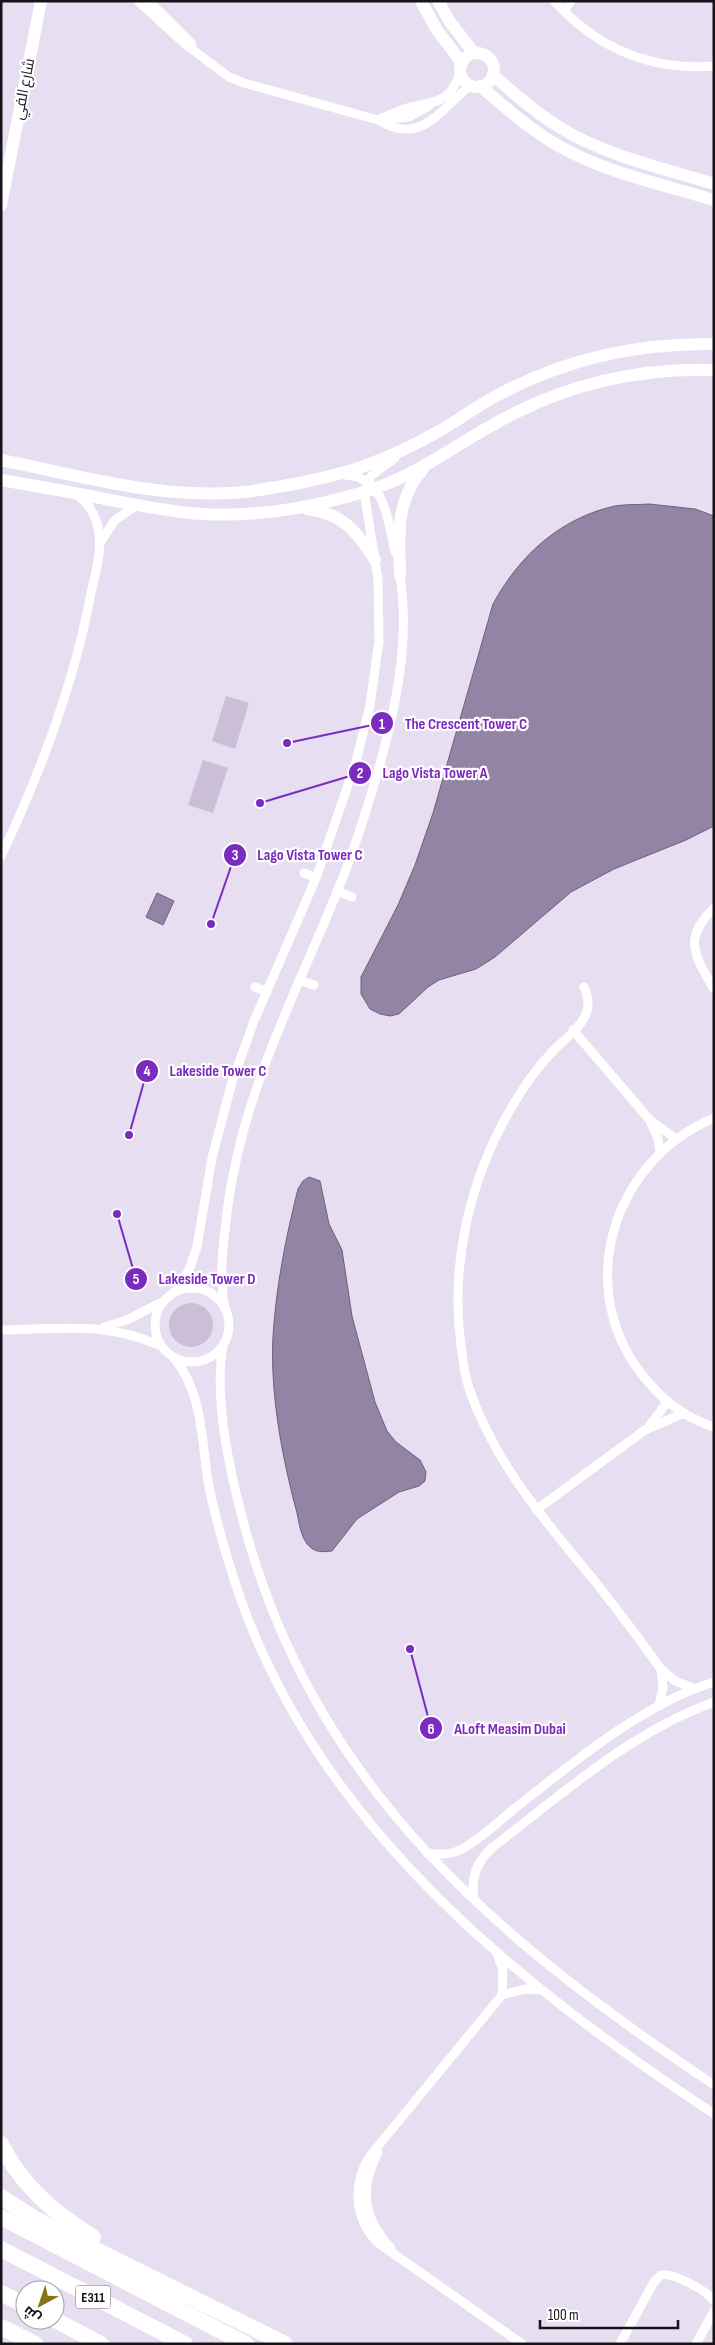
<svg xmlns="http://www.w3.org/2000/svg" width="715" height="2345" viewBox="0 0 715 2345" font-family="'Sofia Sans Condensed',Cairo,sans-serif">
	<rect width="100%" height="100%" fill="#e7def1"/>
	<g fill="#cbbfd7">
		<polygon points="226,696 249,703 235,749 212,741"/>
		<polygon points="203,760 228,768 213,813 188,805"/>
		<circle cx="191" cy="1325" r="22"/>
	</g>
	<g fill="#9383a4" stroke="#6e617a">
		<path d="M649 504 695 509 714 516V826L686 840 614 869 571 892 495 957 476 969 439 980 428 987 399 1014 390 1016 380 1014 370 1009 361 994V977L398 905 415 865 433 813 493 604C519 556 560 518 615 506 626 504 638 505 649 504Z"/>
		<polygon points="157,893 174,901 163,925 146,917"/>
		<path d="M309 1177 320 1181 329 1224 342 1250 352 1316 375 1402 387 1431 396 1442 420 1460 426 1472 425 1481 419 1486 399 1492 357 1519 332 1551C323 1552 315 1553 308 1545 301 1537 299 1523 297 1513 282 1457 270 1394 273 1336 276 1287 286 1236 298 1189L303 1181Z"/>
	</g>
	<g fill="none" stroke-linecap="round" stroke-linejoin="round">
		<g stroke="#fff" stroke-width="9">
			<path d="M138 1 185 44 229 77 244 83 378 120C422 147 440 109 471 85"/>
			<polyline points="149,1 192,44"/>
			<path d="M554 1C597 48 650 71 714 66"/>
			<polyline points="564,11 571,1"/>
			<path d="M378 120C387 116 396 111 407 108 437 100 447 106 461 72"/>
			<polyline points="383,120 409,117 429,106"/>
			<path d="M345 475C385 476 388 520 395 552"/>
			<polyline points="100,543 115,520 137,505"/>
			<path d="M1 856C41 772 74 684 91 593 95 574 102 553 99 533 97 518 90 504 77 495"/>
			<polyline points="304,873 316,878"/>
			<polyline points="337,891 352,897"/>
			<path d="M714 908C682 939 695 956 714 989"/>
			<polyline points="299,980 314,985"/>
			<polyline points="255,987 267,992"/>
			<path d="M584 987C588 996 590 1005 586 1014 580 1029 563 1040 552 1052 537 1068 524 1086 513 1105 470 1177 450 1263 461 1346 463 1359 464 1372 468 1385 493 1462 546 1522 597 1584 619 1612 640 1640 661 1669L675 1681 693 1688"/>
			<polyline points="573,1030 649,1119 676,1139"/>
			<path d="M714 1118C609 1162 571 1296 649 1383 666 1403 689 1419 714 1427"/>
			<polyline points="651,1123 658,1139 660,1153"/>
			<circle cx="192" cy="1325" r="37"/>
			<polyline points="176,1291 189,1270 197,1247 212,1158 232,1082 254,1021 316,878 356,762 370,705 379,641 378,579 364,492 371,476 395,458"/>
			<path d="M225 1309C218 1273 224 1240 228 1205 244 1090 294 998 337 892 356 847 370 800 383 753 399 693 410 631 399 569"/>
			<polyline points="104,1327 127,1320 160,1303"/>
			<path d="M1 1330C60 1329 106 1321 161 1346"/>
			<path d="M223 1346C214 1396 229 1468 242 1517 311 1784 494 1938 714 2085"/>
			<path d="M174 1358C204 1394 201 1443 209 1487 217 1526 229 1565 242 1603 325 1831 518 1984 714 2114"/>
			<polyline points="650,1425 668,1401"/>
			<polyline points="536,1510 645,1430 684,1413"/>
			<polyline points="659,1706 663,1687 661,1669"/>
			<path d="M427 1853C438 1855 449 1855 460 1850 483 1838 503 1817 524 1801 579 1758 647 1702 714 1682"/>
			<path d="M474 1899C470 1878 477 1861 493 1847 562 1794 631 1732 714 1702"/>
			<path d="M497 1954 503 1970 502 1995 370 2156C352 2184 354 2217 377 2242L522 2344"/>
			<polyline points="502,1995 525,1989 541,1990"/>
			<path d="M378 2153C359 2189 363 2218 391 2248"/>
			<path d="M620 2344 654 2282 661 2275C673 2272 707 2291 714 2301"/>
			<polyline points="696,2344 714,2311"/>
		</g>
		<g stroke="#fff" stroke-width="12">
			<polyline points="421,1 437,30 462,63"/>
			<polyline points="438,1 450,22 474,53"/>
			<circle cx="477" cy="70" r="17"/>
			<path d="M493 75C514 94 535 112 559 127 606 156 662 168 714 184"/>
			<path d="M480 86C505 107 530 130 559 146 606 173 662 184 714 200"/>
			<polyline points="1,205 41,1"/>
			<path d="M1 460C80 476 163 500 244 492 264 490 284 486 304 482 322 478 341 474 359 468 387 458 415 445 441 430 460 419 477 406 496 396 564 359 637 343 714 344"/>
			<path d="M1 480C36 486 71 492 105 499 138 505 170 512 202 514 261 517 318 507 373 489 424 472 466 437 513 414 576 382 644 368 714 370"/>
			<path d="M307 509C343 513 357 532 375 560"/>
			<path d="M400 575C399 536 395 500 423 469"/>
		</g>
		<g stroke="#fff" stroke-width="16">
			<path d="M1 2144C22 2186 54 2213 93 2237"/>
			<polyline points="1,2197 34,2218 76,2240 285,2344"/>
			<polyline points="1,2217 246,2344"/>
			<polyline points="1,2249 185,2344"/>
			<polyline points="1,2293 25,2305"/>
			<polyline points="55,2320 101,2344"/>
			<polyline points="1,2327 35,2344"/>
		</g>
	</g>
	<g text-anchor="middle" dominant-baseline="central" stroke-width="4.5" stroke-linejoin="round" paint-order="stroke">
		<rect fill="#fff" stroke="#5c5a5e" stroke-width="1" x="75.5" y="2285.5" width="35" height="23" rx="4"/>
		<g font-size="14" font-weight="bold" fill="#161319">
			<text x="93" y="2297">E311</text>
		</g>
		<g font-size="15" fill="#161319" stroke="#fff">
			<text transform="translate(24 89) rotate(-79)">شارع الفي</text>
		</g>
	</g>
	<path fill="none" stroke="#7b2cbf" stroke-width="2" d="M287 743L382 723M260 803L360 773M211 924L235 855M129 1135L147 1071M117 1214L136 1279M410 1649L431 1728"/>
	<g fill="#7b2cbf" stroke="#fff" stroke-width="2">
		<circle cx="287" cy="743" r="5"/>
		<circle cx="260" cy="803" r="5"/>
		<circle cx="211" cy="924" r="5"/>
		<circle cx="129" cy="1135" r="5"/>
		<circle cx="117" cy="1214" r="5"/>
		<circle cx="410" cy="1649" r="5"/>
		<circle cx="382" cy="723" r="12"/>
		<circle cx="360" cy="773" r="12"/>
		<circle cx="235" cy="855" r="12"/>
		<circle cx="147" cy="1071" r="12"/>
		<circle cx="136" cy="1279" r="12"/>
		<circle cx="431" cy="1728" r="12"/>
	</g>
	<g font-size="15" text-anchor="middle" font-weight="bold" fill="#fff">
		<text x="382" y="729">1</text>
		<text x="360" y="778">2</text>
		<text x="235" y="860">3</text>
		<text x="147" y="1076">4</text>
		<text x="136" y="1284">5</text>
		<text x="431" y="1734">6</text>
	</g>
	<g font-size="16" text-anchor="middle" font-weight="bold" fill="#7b2cbf" stroke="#fff" stroke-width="4.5" stroke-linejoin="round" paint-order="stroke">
		<text x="466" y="729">The Crescent Tower C</text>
		<text x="435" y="778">Lago Vista Tower A</text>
		<text x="310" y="860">Lago Vista Tower C</text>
		<text x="218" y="1076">Lakeside Tower C</text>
		<text x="207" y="1284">Lakeside Tower D</text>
		<text x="510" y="1734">ALoft Measim Dubai</text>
	</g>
	<rect width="715" height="2345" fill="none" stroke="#161319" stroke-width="5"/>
	<g transform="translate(40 2305) rotate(220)"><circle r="24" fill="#ffffff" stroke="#a2a1a3"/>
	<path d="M0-4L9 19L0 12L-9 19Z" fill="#867416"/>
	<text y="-8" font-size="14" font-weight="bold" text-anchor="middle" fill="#161319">ش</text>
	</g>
	<path d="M540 2320v8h138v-8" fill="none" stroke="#161319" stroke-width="2.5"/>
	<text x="548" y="2320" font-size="15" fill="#161319" stroke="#ffffff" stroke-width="4" paint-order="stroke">100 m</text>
</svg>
